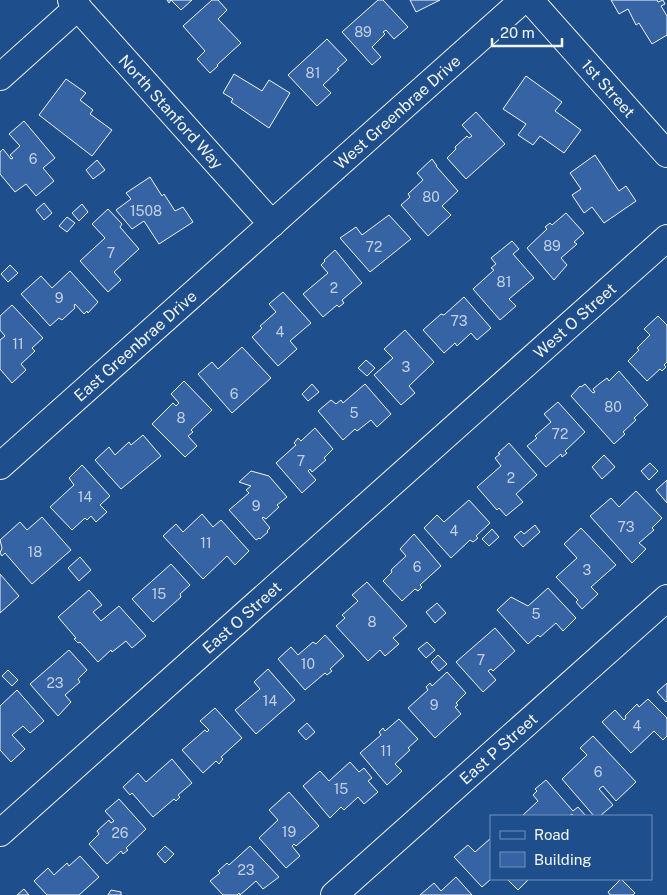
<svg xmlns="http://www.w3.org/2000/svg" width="667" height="895" viewBox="0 0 667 895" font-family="'Public Sans',sans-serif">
	<rect width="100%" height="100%" fill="#1f4e8c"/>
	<g fill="#3563a3" stroke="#f2f6ff">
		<polygon points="167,0 192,0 181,10 171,0 169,3"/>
		<polygon points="212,0 218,0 227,10 218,19 241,43 217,65 218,66 210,73 197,59 205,51 183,26"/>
		<polygon points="378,0 383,0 408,27 394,39 386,30 383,32 385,34 372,47 381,57 372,65 342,32"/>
		<polygon points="410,0 440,0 416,12"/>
		<polygon points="611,0 657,0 658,2 663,0 665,4 661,6 667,16 667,35 652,44 639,23 636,25 628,9 619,14"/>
		<polygon points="327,39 347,60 337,69 339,70 323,85 331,93 317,106 288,75"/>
		<polygon points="234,74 262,91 269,80 290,93 269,128 231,102 233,99 223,93"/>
		<polygon points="526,76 562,102 555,111 581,130 564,153 540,136 533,145 518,135 526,124 503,109"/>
		<polygon points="66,79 86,93 80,100 93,110 90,114 112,130 92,156 39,115"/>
		<polygon points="476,112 505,144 466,179 447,158 456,149 455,147 467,136 469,138 472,136 462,125"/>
		<polygon points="24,121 55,158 43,168 54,181 36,196 26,184 15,192 0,174 0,152 3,149 11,159 13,158 10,155 20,146 9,134"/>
		<polygon points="595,155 619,191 626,186 636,201 604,223 592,207 584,213 572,195 581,189 570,173"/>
		<polygon points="432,159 437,166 436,166 458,191 442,206 451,215 428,236 401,205 410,197 408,194 423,180 417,173"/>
		<polygon points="97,160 105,170 93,179 86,170"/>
		<polygon points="150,177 162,196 164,194 175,211 183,207 193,222 159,244 144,221 132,229 116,210 131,199 126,193"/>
		<polygon points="44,203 52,213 44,220 36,210"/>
		<polygon points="82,204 88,212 79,221 72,213"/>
		<polygon points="108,209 122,224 120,227 139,249 114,272 121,280 108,292 80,261 105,238 92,224"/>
		<polygon points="566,213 584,233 574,242 577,244 561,258 567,265 554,280 527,248 547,229 545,227 550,223 552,225"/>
		<polygon points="389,215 411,239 370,272 340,238 356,227 362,235"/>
		<polygon points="67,217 75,223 67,232 59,226"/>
		<polygon points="512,241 519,249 513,254 534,278 509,299 516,306 500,320 473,289 494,270 491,268 496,264 491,258"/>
		<polygon points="335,250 362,283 342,300 344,303 339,307 337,305 323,317 303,294 328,273 321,265 325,261 324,260"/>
		<polygon points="10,265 18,273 8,282 1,274"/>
		<polygon points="70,271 98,302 88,313 87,311 84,314 75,304 74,306 75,308 62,320 59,318 50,326 21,294 41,276 52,288"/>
		<polygon points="283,292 311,323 290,341 297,349 278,366 252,337 262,328 260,326 276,312 269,304"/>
		<polygon points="464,297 491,328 477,340 471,333 457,346 455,343 444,353 423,330 441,314 444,315"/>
		<polygon points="12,305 43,338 32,348 35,351 21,364 26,370 12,383 0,369 0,340 5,336 0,330 0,316"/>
		<polygon points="658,316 667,325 667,362 664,365 666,367 662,371 660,369 647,381 628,361 639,350 637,348 650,335 644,329"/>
		<polygon points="405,330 434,362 409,386 415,393 401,405 374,375 393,358 384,349"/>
		<polygon points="242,347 271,378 232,413 198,374 212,362 218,369"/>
		<polygon points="366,360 375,368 367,376 358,368"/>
		<polygon points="619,371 648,405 634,418 636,420 623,432 625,434 614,444 571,396 580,386 581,387 585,384 593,393 595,392 593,389 599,384 607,378 609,381"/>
		<polygon points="184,381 212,410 191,430 193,432 188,436 197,446 185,457 152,424 173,403 176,406 179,403 171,394"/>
		<polygon points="312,384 319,392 308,401 302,394"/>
		<polygon points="365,384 391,414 377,427 371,420 357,431 355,429 343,440 318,411 331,400 336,404 341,400 343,403"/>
		<polygon points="558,402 585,432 565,451 567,453 562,457 561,454 546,467 527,446 537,438 535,436 551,422 544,414"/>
		<polygon points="315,428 333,449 324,458 326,460 312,472 310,469 308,471 316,480 302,493 276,463 296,445 294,443 298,438 301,441"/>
		<polygon points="143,435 161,456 121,489 95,460 109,447 115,455 129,442 131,445"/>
		<polygon points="509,443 537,475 516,494 523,502 506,516 499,508 497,510 477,487 501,466 495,458 500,454 498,453"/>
		<polygon points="604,455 615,467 602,479 592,467"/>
		<polygon points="650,463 658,471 649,480 641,471"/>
		<polygon points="82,465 110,496 100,505 107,512 96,522 91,516 87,520 85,518 72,530 50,507 74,485 69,478"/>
		<polygon points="251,471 269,476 287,497 277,505 279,507 266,519 263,517 262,518 270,528 267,531 268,532 260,539 259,538 256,540 229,510 249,493 246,490 251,486 239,482"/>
		<polygon points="667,480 667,503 656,490"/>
		<polygon points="636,491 662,518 652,528 654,530 639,543 646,549 632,563 590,516 611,498 619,507"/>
		<polygon points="469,500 490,523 476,536 478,538 473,542 470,540 451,558 424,528 437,515 444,522"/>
		<polygon points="202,514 213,527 221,520 249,551 235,565 227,556 203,579 163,536 176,524 183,532"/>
		<polygon points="42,517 71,550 32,584 5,553 2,556 0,553 2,548 0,540 20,522 27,530"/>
		<polygon points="535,525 540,532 523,547 514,537 521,531 524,534"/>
		<polygon points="581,528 616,565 591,587 598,594 582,609 576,602 578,600 556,577 577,558 564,544"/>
		<polygon points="492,529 499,537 489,546 482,539"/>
		<polygon points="414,534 441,566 420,585 422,587 418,591 415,589 402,601 383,581 392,572 391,570 406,556 400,549"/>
		<polygon points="80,557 91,570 79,581 68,568"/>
		<polygon points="171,564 190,585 180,594 181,597 153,622 132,599"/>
		<polygon points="0,574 19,596 0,613"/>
		<polygon points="367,582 407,626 393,638 399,644 385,656 380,650 368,661 336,626 345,618 342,615 358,601 352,595"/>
		<polygon points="548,588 576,618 563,631 556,623 540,637 538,635 528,644 497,610 511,597 528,606"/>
		<polygon points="89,590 102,605 93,612 101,621 119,606 146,636 132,648 126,641 112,652 111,650 98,662 80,642 78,643 74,639 76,638 58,617"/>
		<polygon points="437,603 446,613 435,623 426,612"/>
		<polygon points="495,628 515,651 493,671 491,669 488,671 496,680 483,692 456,662"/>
		<polygon points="325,635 344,656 330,669 332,671 327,675 325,673 305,690 278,659 291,647 298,655 313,642 316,644"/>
		<polygon points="427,642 435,650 426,658 418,649"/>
		<polygon points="69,650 87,670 78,679 80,682 65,695 71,702 58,716 30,684"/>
		<polygon points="438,655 447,664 439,671 431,662"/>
		<polygon points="268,669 295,700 256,734 235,710 260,689 254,682"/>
		<polygon points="8,670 18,680 12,686 2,676"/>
		<polygon points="447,672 466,693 456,703 458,705 455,707 461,714 435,738 408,708 428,690 426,687 430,683 432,686"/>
		<polygon points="667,683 667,701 666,702 657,692"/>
		<polygon points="17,690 44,721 30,733 23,726 12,735 25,749 11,762 0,750 0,706"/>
		<polygon points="648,699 667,718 667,736 663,740 654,731 631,753 602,722 615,710 624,720 626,718 625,716 637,704 639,707"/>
		<polygon points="215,708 242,738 221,757 223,759 219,764 216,761 203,773 182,750 205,730 207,732 209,730 200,721"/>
		<polygon points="399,719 418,739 408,748 410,750 395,764 402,771 387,785 360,753 381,735 379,732 383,728 385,731"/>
		<polygon points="307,723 315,732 306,740 298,731"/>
		<polygon points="593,736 636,782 616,801 603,786 599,789 613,805 600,816 594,816 562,779 587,755 580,748"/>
		<polygon points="172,759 192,783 178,795 180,797 176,801 174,799 153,817 132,793 130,795 123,787 138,773 146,782"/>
		<polygon points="350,762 359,772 364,768 372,778 368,781 378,792 364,804 358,797 344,810 341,807 330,818 303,786 320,771 329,781"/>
		<polygon points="546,780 573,811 578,807 586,816 574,816 572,814 569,816 522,816 538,801 533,795 537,791 535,789"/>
		<polygon points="289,792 319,826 296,846 294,844 292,846 300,856 286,868 259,838 278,820 269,810"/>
		<polygon points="119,799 146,829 126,848 128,850 123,854 121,851 107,864 89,844 99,834 97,831 109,820 111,823 114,821 105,811"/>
		<polygon points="491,838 491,879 482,887 454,857 468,845 475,852"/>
		<polygon points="165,846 174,854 165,863 157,854"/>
		<polygon points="250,846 279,877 263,889 256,881 240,895 239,893 237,895 223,895 210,881 220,873 218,871 227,863 229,865"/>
		<polygon points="80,856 99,877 79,895 47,895 34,881 48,868 54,875 67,863 69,866"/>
		<polygon points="456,877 472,895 420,895 434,883 441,891"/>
		<polygon points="507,879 529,879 518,890"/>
		<polygon points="621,879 635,893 633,895 610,895 608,892"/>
		<polygon points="24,889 29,895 17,895"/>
		<polygon points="111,890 121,892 121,895 108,895"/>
	</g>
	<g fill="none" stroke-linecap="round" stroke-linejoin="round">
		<defs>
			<g id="minor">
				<path id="s1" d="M71 0 272 224"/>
				<path id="s2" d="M530 0 667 154"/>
				<polyline points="0,77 78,7"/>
				<path id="s3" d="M0 466 523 0"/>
				<path id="s4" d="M0 833 667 238"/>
				<path id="s5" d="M334 895 667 598"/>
			</g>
		</defs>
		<use href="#minor" stroke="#f2f6ff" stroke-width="28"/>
		<use href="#minor" stroke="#1f4e8c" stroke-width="26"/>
	</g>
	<g text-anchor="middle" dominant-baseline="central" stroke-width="4" stroke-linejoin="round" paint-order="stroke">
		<g font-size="14" fill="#c3d1e8">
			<text x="363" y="32">89</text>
			<text x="313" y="73">81</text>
			<text x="33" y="159">6</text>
			<text x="431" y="197">80</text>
			<text x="146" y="211">1508</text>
			<text x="552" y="246">89</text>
			<text x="374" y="247">72</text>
			<text x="111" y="253">7</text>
			<text x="504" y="282">81</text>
			<text x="334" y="288">2</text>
			<text x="59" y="298">9</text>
			<text x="459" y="321">73</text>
			<text x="280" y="332">4</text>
			<text x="18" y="344">11</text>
			<text x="406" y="367">3</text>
			<text x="234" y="394">6</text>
			<text x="613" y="407">80</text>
			<text x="354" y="413">5</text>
			<text x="181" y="418">8</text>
			<text x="560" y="434">72</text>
			<text x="301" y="461">7</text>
			<text x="511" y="478">2</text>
			<text x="85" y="497">14</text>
			<text x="256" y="506">9</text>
			<text x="626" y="527">73</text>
			<text x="454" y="531">4</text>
			<text x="206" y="543">11</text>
			<text x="35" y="552">18</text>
			<text x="417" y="567">6</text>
			<text x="587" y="570">3</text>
			<text x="159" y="594">15</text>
			<text x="536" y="614">5</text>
			<text x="372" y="622">8</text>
			<text x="481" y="660">7</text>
			<text x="308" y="664">10</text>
			<text x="55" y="683">23</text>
			<text x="270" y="701">14</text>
			<text x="434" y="705">9</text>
			<text x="637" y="726">4</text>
			<text x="386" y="751">11</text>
			<text x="598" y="772">6</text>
			<text x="341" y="789">15</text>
			<text x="289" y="832">19</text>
			<text x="120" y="833">26</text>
			<text x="246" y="870">23</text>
		</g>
		<g font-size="16" fill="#f2f6ff" stroke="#1f4e8c">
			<text stroke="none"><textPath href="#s2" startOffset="118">1st Street</textPath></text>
			<text stroke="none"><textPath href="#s1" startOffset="150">North Stanford Way</textPath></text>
			<text stroke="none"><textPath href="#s3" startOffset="532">West Greenbrae Drive</textPath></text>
			<text stroke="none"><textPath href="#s4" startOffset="770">West O Street</textPath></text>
			<text stroke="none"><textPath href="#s3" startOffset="181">East Greenbrae Drive</textPath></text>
			<text stroke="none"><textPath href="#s4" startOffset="324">East O Street</textPath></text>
			<text stroke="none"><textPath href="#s5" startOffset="220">East P Street</textPath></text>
		</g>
	</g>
	<rect x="490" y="815" width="162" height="65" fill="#1f4e8c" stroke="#7391ba"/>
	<rect x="500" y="831" width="25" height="8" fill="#1f4e8c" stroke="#7391ba"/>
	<text x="534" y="840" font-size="15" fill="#f2f6ff">Road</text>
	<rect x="500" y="852" width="25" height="15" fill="#3563a3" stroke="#7391ba"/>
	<text x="534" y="865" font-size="15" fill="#f2f6ff">Building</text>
	<path d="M492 38v8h70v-8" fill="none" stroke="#f2f6ff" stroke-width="2.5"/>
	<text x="500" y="38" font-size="15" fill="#f2f6ff" stroke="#1f4e8c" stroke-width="4" paint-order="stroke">20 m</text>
</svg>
